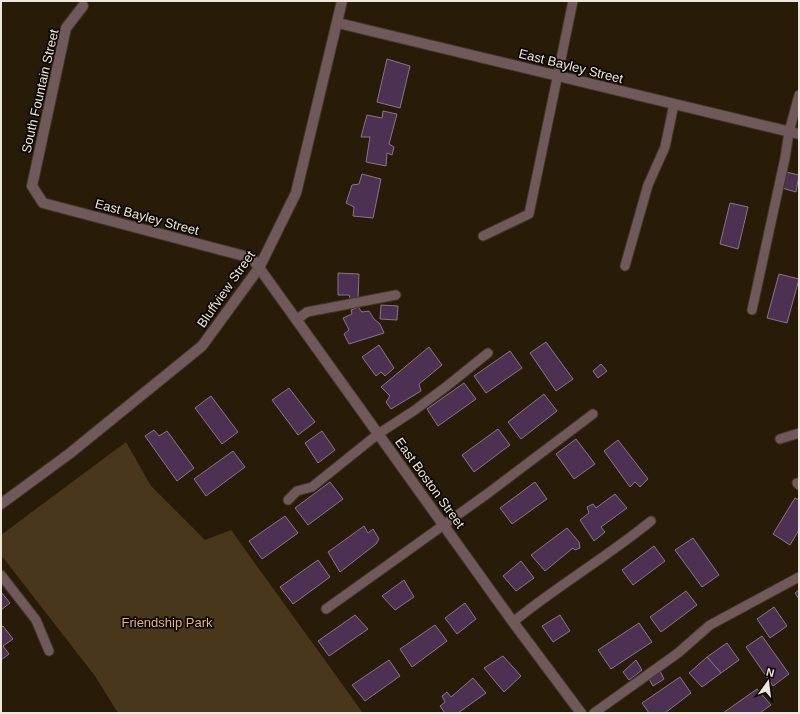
<svg xmlns="http://www.w3.org/2000/svg" width="800" height="714" viewBox="0 0 800 714" font-family="Arial,sans-serif">
	<rect width="100%" height="100%" fill="#281b07"/>
	<polygon fill="#49371b" points="126,442 151,486 205,540 231,530 363,713 118,713 95,676 1,555 1,535"/>
	<g fill="#4d3152" stroke="#88758b">
		<polygon points="387,59 410,66 400,108 377,102"/>
		<polygon points="383,111 397,114 389,144 394,147 392,155 387,153 386,166 366,162 370,137 361,137 367,115 382,118"/>
		<polygon points="786,172 799,175 796,192 782,188"/>
		<polygon points="362,174 381,179 373,218 353,216 354,207 346,203 352,185 359,184"/>
		<polygon points="730,203 748,207 738,249 720,244"/>
		<polygon points="338,273 359,274 358,299 351,300 349,295 338,295"/>
		<polygon points="779,274 799,279 787,323 767,318"/>
		<polygon points="381,305 398,306 397,320 380,319"/>
		<polygon points="358,307 362,312 369,311 374,319 380,324 384,333 349,344 344,334 349,330 343,318 352,314 351,310"/>
		<polygon points="546,342 573,379 556,391 530,353"/>
		<polygon points="379,345 394,368 385,376 381,372 376,376 362,357"/>
		<polygon points="429,347 442,365 419,384 421,391 391,409 386,402 390,396 381,387"/>
		<polygon points="510,351 522,368 486,393 474,376"/>
		<polygon points="601,364 607,371 598,378 593,371"/>
		<polygon points="464,383 476,399 438,426 427,409"/>
		<polygon points="289,388 315,422 298,435 272,400"/>
		<polygon points="544,394 557,411 521,439 508,422"/>
		<polygon points="211,396 238,432 222,444 195,408"/>
		<polygon points="498,429 510,445 474,472 462,455"/>
		<polygon points="154,430 159,436 167,431 194,468 177,481 145,436"/>
		<polygon points="322,431 335,450 318,463 305,443"/>
		<polygon points="576,439 595,464 574,479 556,454"/>
		<polygon points="618,440 648,479 640,487 635,482 630,487 604,451"/>
		<polygon points="233,451 245,467 206,496 194,479"/>
		<polygon points="330,482 343,499 308,525 295,508"/>
		<polygon points="535,482 547,499 512,524 500,508"/>
		<polygon points="615,494 627,508 601,527 605,532 594,541 580,520 589,513 587,507 593,504 596,508"/>
		<polygon points="795,498 799,500 799,530 790,545 773,534"/>
		<polygon points="285,516 298,533 262,559 249,541"/>
		<polygon points="364,526 368,533 373,529 379,539 376,544 340,572 328,552"/>
		<polygon points="567,528 579,542 580,548 575,550 573,548 545,571 531,555"/>
		<polygon points="693,538 719,575 702,587 675,550"/>
		<polygon points="654,546 665,561 633,585 622,570"/>
		<polygon points="318,560 330,577 293,604 280,587"/>
		<polygon points="521,561 534,578 516,591 503,576"/>
		<polygon points="404,580 414,597 395,610 382,596"/>
		<polygon points="799,590 799,599 795,593"/>
		<polygon points="686,591 697,605 661,632 650,617"/>
		<polygon points="1,592 10,603 1,610"/>
		<polygon points="465,603 476,619 457,634 445,618"/>
		<polygon points="774,607 787,626 770,638 757,619"/>
		<polygon points="355,615 368,629 329,656 318,641"/>
		<polygon points="560,615 570,631 553,642 542,626"/>
		<polygon points="639,623 652,642 611,669 598,650"/>
		<polygon points="435,625 447,641 412,667 400,649"/>
		<polygon points="3,626 13,639 3,646 9,654 1,660 1,628"/>
		<polygon points="762,636 789,674 773,686 746,647"/>
		<polygon points="727,643 739,660 721,673 707,657"/>
		<polygon points="503,656 521,676 504,692 484,668"/>
		<polygon points="707,657 721,673 702,687 689,673"/>
		<polygon points="389,660 400,676 365,701 352,685"/>
		<polygon points="636,660 642,670 629,680 623,672"/>
		<polygon points="660,671 664,679 653,686 649,679"/>
		<polygon points="680,677 691,693 665,713 649,713 642,703"/>
		<polygon points="473,678 486,693 458,713 445,713 440,706 445,702 442,696 447,692 451,697"/>
		<polygon points="757,689 771,705 760,713 723,713"/>
	</g>
	<g fill="none" stroke-linecap="round" stroke-linejoin="round">
		<defs>
			<g id="lane">
				<polyline points="483,236 529,214 573,1"/>
				<polyline points="625,266 648,185 665,147 674,104"/>
				<polyline points="752,310 785,158 789,132 799,95"/>
				<polyline points="296,320 307,312 396,295"/>
				<polyline points="780,439 799,433"/>
				<polyline points="797,483 799,485"/>
				<polyline points="288,500 297,491 312,487 378,434 415,410 447,386 488,353"/>
				<polyline points="1,575 36,620 49,651"/>
				<polyline points="326,609 487,494 593,414"/>
				<path d="M513 622C557 586 607 557 651 521"/>
				<polyline points="594,713 678,653 710,625 799,577"/>
			</g>
			<g id="street">
				<polyline points="83,6 66,28 32,186 43,203 252,258 513,622 581,713"/>
				<polyline points="338,23 799,134"/>
				<polyline points="1,504 69,454 202,346 259,268 296,193 342,1"/>
			</g>
		</defs>
		<use href="#lane" stroke="#443825" stroke-width="11"/>
		<use href="#street" stroke="#443825" stroke-width="12"/>
		<use href="#lane" stroke="#70595a" stroke-width="9"/>
		<use href="#street" stroke="#70595a" stroke-width="10"/>
	</g>
	<g text-anchor="middle" dominant-baseline="central" stroke-width="3.5" stroke-linejoin="round" paint-order="stroke">
		<g font-size="13" fill="#efe7da" stroke="#0c0702">
			<text transform="translate(571 66) rotate(14)">East Bayley Street</text>
			<text transform="translate(40 91) rotate(-77)">South Fountain Street</text>
			<text transform="translate(147 217) rotate(15)">East Bayley Street</text>
			<text transform="translate(226 289) rotate(-55)">Bluffview Street</text>
			<text transform="translate(430 483) rotate(54)">East Boston Street</text>
		</g>
		<g font-size="13" fill="#e1b776" stroke="#0c0702">
			<text x="167" y="622">Friendship Park</text>
		</g>
	</g>
	<rect width="800" height="714" fill="none" stroke="#efe7da" stroke-width="4"/>
	<g transform="translate(768 682) rotate(14)" stroke="#0c0702" stroke-width="3" paint-order="stroke">
	<path d="M0-3L7 15L0 10L-7 15Z" fill="#efe7da"/>
	<text y="-6" font-size="11" font-weight="bold" text-anchor="middle" fill="#efe7da">N</text>
	</g>
</svg>
